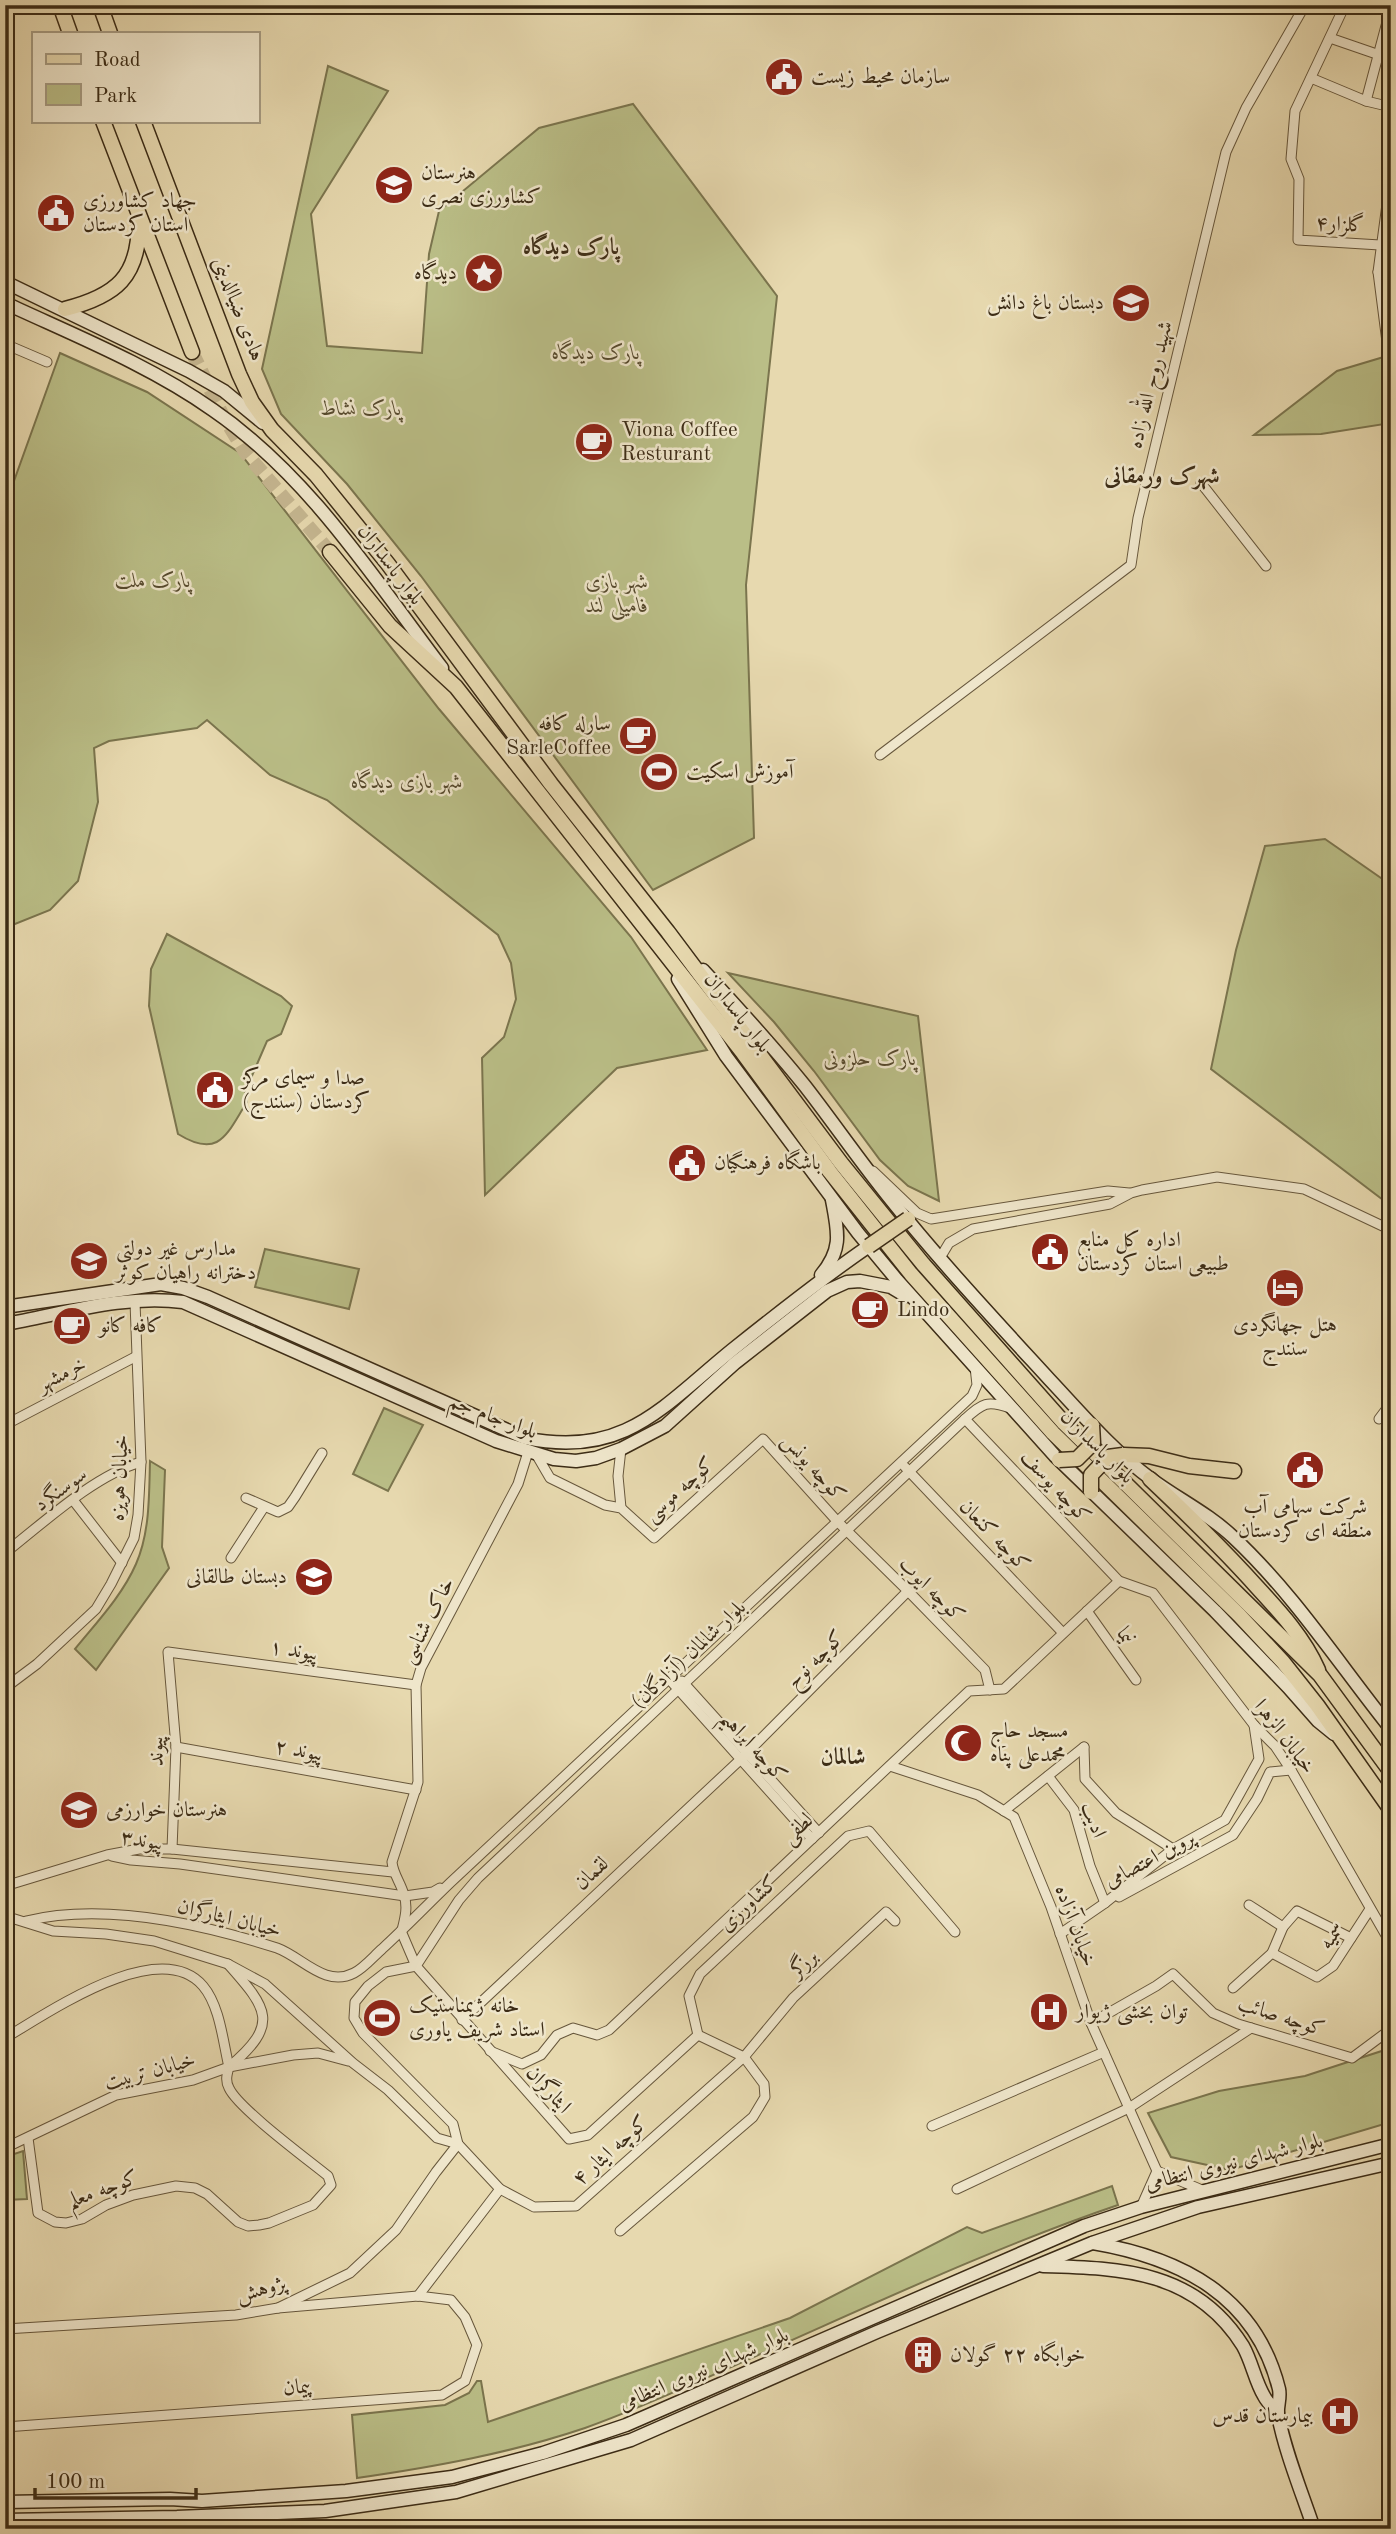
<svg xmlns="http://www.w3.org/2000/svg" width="1396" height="2534" viewBox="0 0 1396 2534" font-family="'Old Standard TT',Amiri,serif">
	<rect width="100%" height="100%" fill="#e7d9af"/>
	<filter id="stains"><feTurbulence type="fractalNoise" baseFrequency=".00286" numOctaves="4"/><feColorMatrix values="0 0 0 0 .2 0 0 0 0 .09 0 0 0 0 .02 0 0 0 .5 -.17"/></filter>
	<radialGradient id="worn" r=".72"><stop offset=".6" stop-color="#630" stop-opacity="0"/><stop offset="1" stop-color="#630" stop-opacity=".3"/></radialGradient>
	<g fill="#babe87" stroke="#7b754e" stroke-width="2">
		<polygon points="328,66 388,91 311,214 327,346 422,353 429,254 439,211 539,128 633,104 777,296 746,585 754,838 653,890 421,576 347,484 281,414 262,369"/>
		<polygon points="60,353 147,392 240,453 439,709 631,937 707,1050 617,1068 485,1195 482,1058 504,1037 516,999 511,963 498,935 327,800 270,775 207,720 197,728 109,741 94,748 98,802 78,881 50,910 5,928 5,506"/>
		<polygon points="1387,356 1391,363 1391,423 1321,434 1254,435 1337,371"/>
		<polygon points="1325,839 1391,885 1391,1206 1211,1069 1236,950 1265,846"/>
		<path d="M167 934 281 996 292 1006 281 1034 267 1041 245 1092 247 1102C227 1133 220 1160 178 1134L149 1006 151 969Z"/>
		<polygon points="728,973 918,1016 939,1201 908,1186 880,1160 814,1071 774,1022"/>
		<polygon points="265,1249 359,1269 349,1309 255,1287"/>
		<polygon points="384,1408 423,1425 388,1491 353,1474"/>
		<path d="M150 1461 165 1470 162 1547 169 1568 96 1670 75 1649C96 1623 122 1596 136 1564 150 1532 149 1495 150 1461Z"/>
		<polygon points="1391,2048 1391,2122 1230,2170 1171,2157 1148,2113 1219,2091 1305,2076"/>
		<polygon points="23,2151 27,2199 5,2200 5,2157"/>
		<path d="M1112 2186 1118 2205C995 2247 876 2303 756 2356 699 2381 644 2407 585 2428 511 2453 434 2467 357 2478L352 2415 445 2405 469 2393 477 2381H481L488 2422 790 2318 967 2227 982 2233Z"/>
	</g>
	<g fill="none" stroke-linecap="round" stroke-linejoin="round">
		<polyline stroke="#c5b690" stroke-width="14" stroke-dasharray="14 7" stroke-linecap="butt" points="192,352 222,414 245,452 330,552"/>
		<defs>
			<g id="street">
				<polyline points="1345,5 1295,111 1291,159 1299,179 1298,240 1380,245 1391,248"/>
				<polyline points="1330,38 1391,59"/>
				<polyline points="1311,78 1366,101 1391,107"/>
				<polyline points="1366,101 1391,7"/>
				<polyline points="1378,272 1391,275"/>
				<polyline points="1387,342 1378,272 1391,174"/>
				<polyline points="5,344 47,362"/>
				<polyline points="5,459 7,459"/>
				<polyline points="1201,483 1266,566"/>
				<polyline points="880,755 1131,565 1138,518 1226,152 1246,108 1305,5"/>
				<polyline points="873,1171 917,1213 931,1219 1108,1191 1129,1193"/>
				<polyline points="940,1258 949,1243 973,1229 1110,1204 1131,1193 1142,1190 1217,1177 1304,1189 1391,1230"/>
				<polyline points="965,1419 1119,1581 1153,1593 1254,1725 1275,1746 1291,1770 1391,1944"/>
				<polyline points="1379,1419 1391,1403"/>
				<polyline points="5,1425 135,1357"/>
				<polyline points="536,1454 550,1478 605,1505 621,1508 654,1538 763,1439 837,1521 908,1591 985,1670 990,1690"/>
				<polyline points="905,1467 1063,1633"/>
				<polyline points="246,1498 278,1512 288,1507 295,1497 322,1453"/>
				<polyline points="73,1500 122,1563"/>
				<polyline points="621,1508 618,1476 621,1449"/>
				<path d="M5 1553C43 1523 95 1475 141 1462"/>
				<polyline points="231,1558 264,1507"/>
				<polyline points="1087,1611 1136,1680"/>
				<polyline points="669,1679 812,1839"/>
				<polyline points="682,1681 819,1833"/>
				<polyline points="5,1688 37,1664 96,1609 111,1584 134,1538 138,1515 141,1462 135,1302"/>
				<polyline points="176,1747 416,1790"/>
				<polyline points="1084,1747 1085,1779 1116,1813 1173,1849"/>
				<polyline points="890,1766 978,1795 1014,1817 1051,1907 1091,2023 1157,2171"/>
				<polyline points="1048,1776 1074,1810 1090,1866 1105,1903"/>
				<polyline points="1004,1811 1084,1747"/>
				<polyline points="172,1849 176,1747 168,1652 416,1685"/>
				<polyline points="112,1856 131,1860 180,1864 405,1896 433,1892 440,1888"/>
				<polyline points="5,1886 107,1855 139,1849 172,1849 393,1872"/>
				<polyline points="1119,1897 1233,1835 1257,1799 1270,1772 1291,1770"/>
				<polyline points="1249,1905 1283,1927"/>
				<polyline points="5,1916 53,1931 106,1934 154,1941 228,1964 265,1984 353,2063 388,2090 437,2138 458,2144"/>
				<path d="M26 1921C104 1902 202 1924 277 1948 302 1957 325 1988 354 1973 364 1968 374 1956 382 1949 406 1927 428 1904 451 1882L972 1396 977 1385 975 1367"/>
				<path d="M895 1921 886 1912 793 1998 744 2057 576 2206 534 2207 500 2189 458 2144 453 2124 363 2033 354 2018 355 2002 368 1986 386 1972 416 1966 459 1900 478 1878 965 1419C983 1403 987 1400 1010 1408"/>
				<path d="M402 1930C405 1918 408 1907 404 1895 401 1883 393 1874 392 1862L418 1782 416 1685 421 1668 518 1484 528 1452"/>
				<polyline points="401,1931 416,1966 569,2139 588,2135 698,2035"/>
				<polyline points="1060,1934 1105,1903 1173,1849 1225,1820 1259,1759 1254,1725"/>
				<polyline points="1272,1953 1317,1977 1333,1966 1370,1909"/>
				<polyline points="1233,1988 1272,1953 1283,1927 1297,1911 1351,1938"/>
				<polyline points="462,2020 741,1759 908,1591"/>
				<polyline points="1091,2023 1156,1986 1173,1974 1213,2013 1238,2024 1352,2058 1391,2029"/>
				<polyline points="698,2035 689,1996 700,1974 848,1836 869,1831 955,1932"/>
				<path d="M5 2038C48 2013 159 1935 203 1986 220 2006 223 2042 229 2067"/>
				<polyline points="490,2051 522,2064 541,2055 557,2035 573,2028 597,2035 609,2030 969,1691 1004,1689 1119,1581"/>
				<polyline points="932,2126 1104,2052"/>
				<path d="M28 2138 38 2213 55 2222 66 2223 82 2219 106 2205 133 2195 176 2186 195 2188 207 2194 238 2222 248 2226 259 2225 269 2223 313 2205 331 2185 328 2176C307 2159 238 2108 229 2088 225 2081 227 2074 229 2067 280 2024 268 2009 228 1964"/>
				<polyline points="5,2148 116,2095 193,2080 229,2067 293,2055 318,2053 348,2061"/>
				<polyline points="1157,2171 1202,2190"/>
				<polyline points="957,2189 1129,2108 1251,2028"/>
				<polyline points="1141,2207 1157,2171"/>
				<polyline points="620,2231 753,2117 765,2097 764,2084 744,2057 698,2035"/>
				<polyline points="418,2296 500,2189"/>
				<polyline points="5,2329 236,2315 278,2308 350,2273 396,2230 436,2172 458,2144"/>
				<polyline points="5,2427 442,2395 465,2381 477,2345 465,2317 451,2300 418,2296 278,2308"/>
			</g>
			<g id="secondary">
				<polyline points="5,282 189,371 224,391 263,423"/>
				<path d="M5 303C76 336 149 365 213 410 309 476 373 577 442 668"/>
				<path d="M703 970C738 1008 773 1046 805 1086 833 1122 859 1160 888 1196 938 1259 994 1319 1049 1379 1081 1413 1113 1451 1151 1479 1178 1499 1209 1514 1233 1537 1294 1594 1339 1664 1391 1729"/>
				<polyline points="678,979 726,1056 858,1233 897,1280 1055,1456 1215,1611 1288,1687 1318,1721 1334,1734"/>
				<path d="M821 1275C843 1249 838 1232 832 1200"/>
				<path d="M5 1307 161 1284 183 1288 208 1297 525 1438C624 1459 663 1406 732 1350 777 1314 821 1279 869 1246"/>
				<path d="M5 1324C63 1314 124 1294 183 1302L496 1441 554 1459 576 1461 596 1458 621 1449 665 1426 735 1363 827 1291 847 1282 860 1281 891 1287 906 1296"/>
				<path d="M1093 2243C1181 2258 1256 2296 1279 2389 1281 2398 1277 2406 1278 2415 1285 2451 1300 2488 1312 2523"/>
				<path d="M1043 2266C1123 2268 1196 2271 1243 2346 1252 2362 1255 2381 1264 2396 1267 2402 1273 2408 1278 2413"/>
				<polyline points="5,2502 170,2499 202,2501 346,2491 452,2477 543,2453 626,2425 1084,2226 1141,2207 1391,2144"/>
				<polyline points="5,2520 177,2517 325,2511 456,2492 631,2440 877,2332 1092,2243 1198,2207 1391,2163"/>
			</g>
			<g id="primary">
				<polyline points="60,5 70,33"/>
				<polyline points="100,5 110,33"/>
				<polyline points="103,121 192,352"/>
				<polyline points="143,121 239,374 252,402 272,430 316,475 388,564 551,784 668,932 841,1163 923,1264 1064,1423 1320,1675 1391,1772"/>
				<path d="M65 309C116 296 139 277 139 222"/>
				<polyline points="330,552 390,626 456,687 743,1053 830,1172 911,1274 1053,1433 1239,1615 1283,1662 1317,1705 1391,1810"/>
				<polyline points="1123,1455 1149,1456 1189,1466 1234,1471"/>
				<path d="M1150 1479C1187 1514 1223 1549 1257 1587 1281 1613 1304 1638 1318 1670"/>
			</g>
		</defs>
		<use href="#street" stroke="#67573c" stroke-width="11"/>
		<use href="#secondary" stroke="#3c2c16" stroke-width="15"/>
		<use href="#primary" stroke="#3c2c16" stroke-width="17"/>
		<use href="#street" stroke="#efe6cb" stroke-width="9"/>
		<use href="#secondary" stroke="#efe6cb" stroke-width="12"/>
		<use href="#primary" stroke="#e7d9af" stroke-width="14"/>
		<defs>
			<g id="primary-bridge">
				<polyline points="869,1246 908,1219"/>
				<polyline points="1059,1460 1077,1459 1093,1443 1092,1425"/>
				<polyline points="1091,1492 1091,1475 1108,1457 1123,1455"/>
			</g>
		</defs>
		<use href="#primary-bridge" stroke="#3c2c16" stroke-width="17" stroke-linecap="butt"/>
		<use href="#primary-bridge" stroke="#e7d9af" stroke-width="14"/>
	</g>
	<defs>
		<symbol id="civic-disc" viewBox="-11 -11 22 22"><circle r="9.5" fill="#8f2418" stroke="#efe6cb"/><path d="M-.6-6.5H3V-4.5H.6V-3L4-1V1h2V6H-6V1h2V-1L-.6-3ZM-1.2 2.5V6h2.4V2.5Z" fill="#fff"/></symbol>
		<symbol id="school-disc" viewBox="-11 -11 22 22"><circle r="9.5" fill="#8f2418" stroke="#efe6cb"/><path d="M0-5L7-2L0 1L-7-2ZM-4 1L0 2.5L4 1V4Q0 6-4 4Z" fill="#fff"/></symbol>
		<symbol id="sight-disc" viewBox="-11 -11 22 22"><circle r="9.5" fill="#8f2418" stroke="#efe6cb"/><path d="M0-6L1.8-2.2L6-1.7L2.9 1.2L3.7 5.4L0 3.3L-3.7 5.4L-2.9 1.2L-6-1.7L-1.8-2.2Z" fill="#fff"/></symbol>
		<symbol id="cafe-disc" viewBox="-11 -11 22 22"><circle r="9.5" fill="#8f2418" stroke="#efe6cb"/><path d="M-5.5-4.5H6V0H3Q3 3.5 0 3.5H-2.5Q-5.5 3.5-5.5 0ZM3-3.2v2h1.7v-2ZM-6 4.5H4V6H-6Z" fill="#fff"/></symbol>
		<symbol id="stadium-disc" viewBox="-11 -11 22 22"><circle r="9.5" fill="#8f2418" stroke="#efe6cb"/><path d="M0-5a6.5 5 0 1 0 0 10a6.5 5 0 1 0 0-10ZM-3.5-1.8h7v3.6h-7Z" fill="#fff"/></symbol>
		<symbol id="hotel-disc" viewBox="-11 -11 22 22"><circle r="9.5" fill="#8f2418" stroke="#efe6cb"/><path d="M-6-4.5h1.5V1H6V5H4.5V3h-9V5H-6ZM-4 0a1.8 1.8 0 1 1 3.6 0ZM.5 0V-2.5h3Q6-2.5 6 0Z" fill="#fff"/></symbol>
		<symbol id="mosque-disc" viewBox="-11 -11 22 22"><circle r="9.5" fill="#8f2418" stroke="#efe6cb"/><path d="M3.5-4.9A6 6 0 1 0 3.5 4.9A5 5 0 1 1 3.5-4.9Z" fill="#fff"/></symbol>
		<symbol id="hospital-disc" viewBox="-11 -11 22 22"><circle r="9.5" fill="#8f2418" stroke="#efe6cb"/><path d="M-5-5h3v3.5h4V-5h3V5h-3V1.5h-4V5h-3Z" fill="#fff"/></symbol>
		<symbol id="building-disc" viewBox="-11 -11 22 22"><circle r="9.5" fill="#8f2418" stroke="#efe6cb"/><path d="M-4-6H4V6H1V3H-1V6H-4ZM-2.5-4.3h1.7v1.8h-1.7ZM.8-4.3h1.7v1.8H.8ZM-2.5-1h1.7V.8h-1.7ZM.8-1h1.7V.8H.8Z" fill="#fff"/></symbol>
	</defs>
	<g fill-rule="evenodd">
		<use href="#civic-disc" x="762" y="55" width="44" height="44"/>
		<use href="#school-disc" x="372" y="163" width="44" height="44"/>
		<use href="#civic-disc" x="34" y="191" width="44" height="44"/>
		<use href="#sight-disc" x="462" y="251" width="44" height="44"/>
		<use href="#school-disc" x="1109" y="281" width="44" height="44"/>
		<use href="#cafe-disc" x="572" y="420" width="44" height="44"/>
		<use href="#cafe-disc" x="616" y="714" width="44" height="44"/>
		<use href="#stadium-disc" x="637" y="750" width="44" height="44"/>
		<use href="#civic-disc" x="193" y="1068" width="44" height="44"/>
		<use href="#civic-disc" x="665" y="1141" width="44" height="44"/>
		<use href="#civic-disc" x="1028" y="1230" width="44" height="44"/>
		<use href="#school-disc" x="67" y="1239" width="44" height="44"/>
		<use href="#hotel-disc" x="1263" y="1266" width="44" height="44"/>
		<use href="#cafe-disc" x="848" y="1288" width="44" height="44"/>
		<use href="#cafe-disc" x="50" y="1304" width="44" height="44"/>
		<use href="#civic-disc" x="1283" y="1448" width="44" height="44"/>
		<use href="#school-disc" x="292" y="1555" width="44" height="44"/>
		<use href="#mosque-disc" x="941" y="1721" width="44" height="44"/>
		<use href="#school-disc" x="57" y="1788" width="44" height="44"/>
		<use href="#hospital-disc" x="1027" y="1990" width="44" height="44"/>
		<use href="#stadium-disc" x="360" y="1996" width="44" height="44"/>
		<use href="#building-disc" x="901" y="2333" width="44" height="44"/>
		<use href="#hospital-disc" x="1318" y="2394" width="44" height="44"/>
	</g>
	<g text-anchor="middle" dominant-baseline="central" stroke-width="5" stroke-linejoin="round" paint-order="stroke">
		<g font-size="21" fill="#3c2c16" stroke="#efe6cb" text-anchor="start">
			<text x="811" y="77">سازمان محیط زیست</text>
			<text x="421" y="173">هنرستان<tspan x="421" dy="24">کشاورزی نصری</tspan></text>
			<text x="83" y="201">جهاد کشاورزی<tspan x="83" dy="24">استان کردستان</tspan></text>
			<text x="457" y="273" text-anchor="end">دیدگاه</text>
			<text x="1104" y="303" text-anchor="end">دبستان باغ دانش</text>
			<text x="621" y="430">Viona Coffee<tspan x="621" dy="24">Resturant</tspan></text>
			<text x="611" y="724" text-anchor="end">سارله کافه<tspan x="611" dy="24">SarleCoffee</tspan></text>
			<text x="686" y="772">آموزش اسکیت</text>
			<text x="242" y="1078">صدا و سیمای مرکز<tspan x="242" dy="24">کردستان (سنندج)</tspan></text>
			<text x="714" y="1163">باشگاه فرهنگیان</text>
			<text x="1077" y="1240">اداره کل منابع<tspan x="1077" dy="24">طبیعی استان کردستان</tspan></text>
			<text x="116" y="1249">مدارس غیر دولتی<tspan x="116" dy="24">دخترانه راهیان کوثر</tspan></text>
			<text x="897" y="1310">Lindo</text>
			<text x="1285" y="1325" text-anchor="middle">هتل جهانگردی<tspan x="1285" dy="24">سنندج</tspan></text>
			<text x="99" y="1326">کافه کانو</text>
			<text x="1305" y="1507" text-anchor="middle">شرکت سهامی آب<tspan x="1305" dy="24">منطقه ای کردستان</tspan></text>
			<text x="287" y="1577" text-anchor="end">دبستان طالقانی</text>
			<text x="990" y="1731">مسجد حاج<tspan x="990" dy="24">محمدعلی پناه</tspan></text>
			<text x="106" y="1810">هنرستان خوارزمی</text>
			<text x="409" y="2006">خانه ژیمناستیک<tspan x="409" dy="24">استاد شریف یاوری</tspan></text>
			<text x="1076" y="2012">توان بخشی ژیوار</text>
			<text x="950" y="2355">خوابگاه ۲۲ گولان</text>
			<text x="1313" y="2416" text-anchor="end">بیمارستان قدس</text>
		</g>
		<g font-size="21" fill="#3c2c16" stroke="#efe6cb">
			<text transform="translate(1340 225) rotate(3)">گلزار۴</text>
			<text transform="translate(238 309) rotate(69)">هادی ضیاالدینی</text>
			<text transform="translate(1151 385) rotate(-76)">شهید روح الله زاده</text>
			<text transform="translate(390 565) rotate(53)">بلوار پاسداران</text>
			<text transform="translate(737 1013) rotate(52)">بلوار پاسداران</text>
			<text transform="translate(62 1375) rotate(-27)">خرمشهر</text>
			<text transform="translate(493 1417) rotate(21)">بلوار جام جم</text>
			<text transform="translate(1097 1447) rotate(45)">بلوار پاسداران</text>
			<text transform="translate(813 1468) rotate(48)">کوچه یونس</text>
			<text transform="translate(120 1478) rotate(-87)">خیابان هویزه</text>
			<text transform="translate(1055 1487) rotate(47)">کوچه یوسف</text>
			<text transform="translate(61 1490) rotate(-36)">سوسنگرد</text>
			<text transform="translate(680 1490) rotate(-42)">کوچه موسی</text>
			<text transform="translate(994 1536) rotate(46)">کوچه کنعان</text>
			<text transform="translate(931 1590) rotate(45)">کوچه ایوب</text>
			<text transform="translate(428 1621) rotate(-63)">خاک شناسی</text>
			<text transform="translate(1125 1636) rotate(55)">نیما</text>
			<text transform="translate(294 1651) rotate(8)">پیوند ۱</text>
			<text transform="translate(689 1655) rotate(-43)">بلوار شالمان (آزادگان)</text>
			<text transform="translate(816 1660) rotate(-45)">کوچه نوح</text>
			<text transform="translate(1284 1737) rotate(53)">خیابان الزهرا</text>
			<text transform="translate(753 1747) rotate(48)">کوچه ابراهیم</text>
			<text transform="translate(157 1751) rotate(-91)">پیوند</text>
			<text transform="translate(299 1751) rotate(10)">پیوند ۲</text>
			<text transform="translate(1093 1820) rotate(69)">ادیب</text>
			<text transform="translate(798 1829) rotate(-43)">لطفی</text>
			<text transform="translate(142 1841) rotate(9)">پیوند۳</text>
			<text transform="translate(1150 1860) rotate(-28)">پروین اعتصامی</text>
			<text transform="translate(592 1874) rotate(-43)">لقمان</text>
			<text transform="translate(749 1904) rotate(-43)">کشاورزی</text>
			<text transform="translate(229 1919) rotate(14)">خیابان ایثارگران</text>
			<text transform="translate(1075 1926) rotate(70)">خیابان آزاده</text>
			<text transform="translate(1332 1936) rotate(-57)">سمیه</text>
			<text transform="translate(804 1964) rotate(-43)">برزگر</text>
			<text transform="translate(1281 2017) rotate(18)">کوچه صائب</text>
			<text transform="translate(150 2072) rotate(-15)">خیابان تربیت</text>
			<text transform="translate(548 2090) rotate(48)">ایثارگران</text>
			<text transform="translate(611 2151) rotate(-42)">کوچه ایثار ۴</text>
			<text transform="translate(1234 2163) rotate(-14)">بلوار شهدای نیروی انتظامی</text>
			<text transform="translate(103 2190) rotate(-20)">کوچه معلم</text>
			<text transform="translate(261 2290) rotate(-15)">پژوهش</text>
			<text transform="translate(704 2370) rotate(-23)">بلوار شهدای نیروی انتظامی</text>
			<text transform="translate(297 2388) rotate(-4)">پیمان</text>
		</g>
		<g font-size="21" font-style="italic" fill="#55492d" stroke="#efe6cb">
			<text x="596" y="353">پارک دیدگاه</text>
			<text x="361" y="409">پارک نشاط</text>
			<text x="153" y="581">پارک ملت</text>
			<text x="617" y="582">شهر بازی<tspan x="617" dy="24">فامیلی لند</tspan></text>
			<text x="407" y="782">شهر بازی دیدگاه</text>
			<text x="870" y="1059">پارک حلزونی</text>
		</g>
		<g font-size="23" font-weight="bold" fill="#3c2c16" stroke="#efe6cb">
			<text x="571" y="247">پارک دیدگاه</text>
			<text x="1162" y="476">شهرک ورمقانی</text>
			<text x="843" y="1757">شالمان</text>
		</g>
	</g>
	<rect width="1396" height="2534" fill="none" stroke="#e7d9af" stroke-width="28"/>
	<rect x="7" y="7" width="1382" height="2520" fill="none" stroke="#3c2c16" stroke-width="3.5"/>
	<rect x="14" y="14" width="1368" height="2506" fill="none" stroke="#3c2c16" stroke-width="2"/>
	<rect x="32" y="32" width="228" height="91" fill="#efe6cb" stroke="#a79c83" stroke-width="2"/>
	<rect x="46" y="54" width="35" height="10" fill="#e7d9af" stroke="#a79c83" stroke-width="2"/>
	<text x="94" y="66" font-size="21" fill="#3c2c16">Road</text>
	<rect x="46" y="84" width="35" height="21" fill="#babe87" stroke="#a79c83" stroke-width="2"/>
	<text x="94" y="102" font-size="21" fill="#3c2c16">Park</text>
	<path d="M35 2488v10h161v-10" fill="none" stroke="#3c2c16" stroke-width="3.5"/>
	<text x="46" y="2488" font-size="21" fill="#3c2c16" stroke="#efe6cb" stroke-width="5" paint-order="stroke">100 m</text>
	<rect width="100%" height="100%" filter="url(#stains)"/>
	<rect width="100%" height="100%" fill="url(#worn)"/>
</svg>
